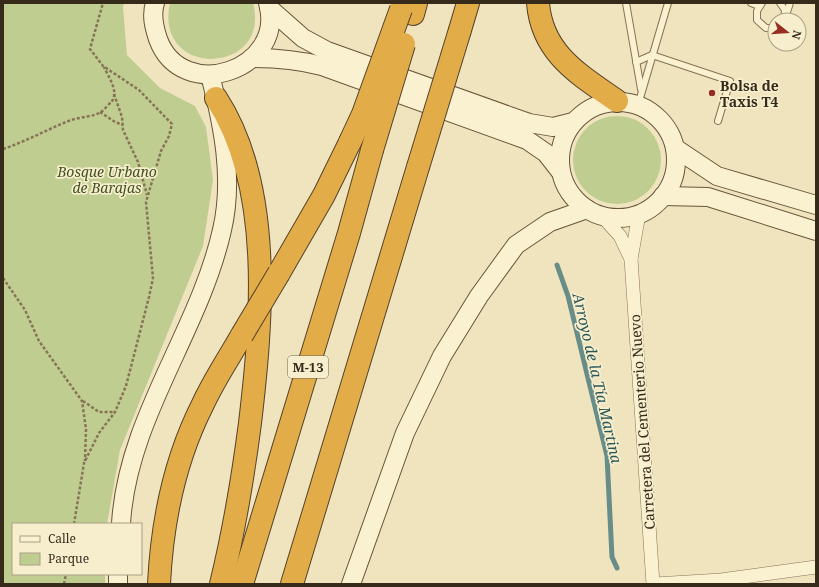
<svg xmlns="http://www.w3.org/2000/svg" width="819" height="587" viewBox="0 0 819 587" font-family="'Noto Serif',serif">
	<rect width="100%" height="100%" fill="#efe4bd"/>
	<g fill="#c0cd91">
		<polygon points="3,3 124,3 123,7 127,55 160,88 195,106 206,127 213,180 203,246 120,450 107,524 13,524 13,574 105,574 105,584 3,584"/>
		<path d="M170 3H253C272 76 153 79 170 3Z"/>
		<circle cx="617" cy="160" r="44"/>
	</g>
	<g fill="none" stroke-linecap="round" stroke-linejoin="round">
		<polyline stroke="#688d88" stroke-width="5" points="557,265 568,296 607,456 612,557 617,568"/>
		<defs>
			<g id="lane">
				<polyline points="626,3 641,89"/>
				<polyline points="751,3 759,6"/>
				<polyline points="762,3 757,11 757,20 766,28 775,28"/>
				<polyline points="780,3 785,10 784,20"/>
				<polyline points="786,15 790,3"/>
				<polyline points="636,62 652,55 730,81 718,121"/>
				<polyline points="638,105 668,3"/>
			</g>
			<g id="street">
				<polyline points="639,214 631,259 653,584"/>
				<polyline points="602,216 620,236 631,259"/>
				<polyline points="655,584 721,580 816,567"/>
			</g>
			<g id="secondary">
				<path d="M155 3C151 15 154 27 158 39 182 105 287 70 268 3"/>
				<polyline points="269,8 303,38 327,51 529,123 553,127 573,122"/>
				<path d="M252 58C277 58 299 60 322 66L527 140 546 153 560 171"/>
				<circle cx="618" cy="160" r="58"/>
				<polyline points="675,148 717,176 816,205"/>
				<polyline points="663,196 708,197 816,231"/>
				<path d="M121 524C127 418 199 332 222 230 234 179 223 125 210 75"/>
				<polyline points="118,584 118,574"/>
				<polyline points="351,584 405,433 442,356 479,296 516,245 550,222 587,209"/>
			</g>
			<g id="highway">
				<path d="M538 3C542 54 580 75 617 101"/>
				<polyline points="413,14 416,3"/>
				<polyline points="460,30 468,3"/>
				<path d="M216 98C274 187 262 322 250 423 243 477 234 531 221 584"/>
				<polyline points="279,273 324,195 350,142"/>
				<path d="M159 584C162 523 175 459 203 404 214 380 229 358 242 335"/>
				<polyline points="242,584 349,233 372,150"/>
				<polyline points="292,584 418,167"/>
			</g>
		</defs>
		<use href="#lane" stroke="#877456" stroke-width="8"/>
		<use href="#street" stroke="#877456" stroke-width="14"/>
		<use href="#secondary" stroke="#685539" stroke-width="20"/>
		<use href="#highway" stroke="#54422b" stroke-width="24"/>
		<g stroke="#877456" stroke-width="2.5" stroke-dasharray="3 2" stroke-linecap="butt">
			<polyline points="114,94 122,117 123,130 138,162 147,195"/>
			<polyline points="100,112 115,122 123,125"/>
			<path d="M3 149C27 141 48 129 71 120 80 117 93 117 101 112 104 110 109 104 112 101 119 91 108 76 104 67"/>
			<polyline points="3,278 25,310 39,341 82,401 86,429 85,461"/>
			<polyline points="83,401 99,412 115,412"/>
			<polyline points="74,524 84,463 99,433 115,412 126,386 149,297 153,278 146,202 161,151 169,136 172,124 139,90 103,66 90,49 103,3"/>
			<polyline points="64,584 66,574"/>
		</g>
		<use href="#lane" stroke="#faf1d0" stroke-width="6"/>
		<use href="#street" stroke="#faf1d0" stroke-width="13"/>
		<use href="#secondary" stroke="#faf1d0" stroke-width="18"/>
		<use href="#highway" stroke="#e2ad49" stroke-width="22"/>
		<defs>
			<g id="highway-bridge">
				<polyline points="350,142 363,114 401,9"/>
				<polyline points="372,150 404,44"/>
				<polyline points="418,167 460,30"/>
				<polyline points="242,335 279,273"/>
			</g>
		</defs>
		<use href="#highway-bridge" stroke="#54422b" stroke-width="24" stroke-linecap="butt"/>
		<use href="#highway-bridge" stroke="#e2ad49" stroke-width="22"/>
	</g>
	<circle fill="#972e24" stroke="#f6eecd" stroke-width="1.5" cx="712" cy="93" r="4"/>
	<g text-anchor="middle" dominant-baseline="central" stroke-width="3.5" stroke-linejoin="round" paint-order="stroke">
		<rect fill="#f6eecd" stroke="#706550" stroke-width="1" x="288" y="356" width="40" height="22" rx="3"/>
		<g font-size="13" font-weight="bold" fill="#362a1b">
			<text x="308" y="367">M-13</text>
		</g>
		<g font-size="14" font-weight="bold" fill="#362a1b" stroke="#f6eecd" text-anchor="start">
			<text x="720" y="85">Bolsa de<tspan x="720" dy="16">Taxis T4</tspan></text>
		</g>
		<g font-size="14" font-style="italic" fill="#425321" stroke="#f6eecd">
			<text x="107" y="171">Bosque Urbano<tspan x="107" dy="16">de Barajas</tspan></text>
		</g>
		<g font-size="14" fill="#362a1b" stroke="#f6eecd">
			<text transform="translate(642 422) rotate(-94)">Carretera del Cementerio Nuevo</text>
		</g>
		<g font-size="15" font-style="italic" fill="#2a5556" stroke="#f6eecd">
			<text transform="translate(598 378) rotate(77)">Arroyo de la Tía Martina</text>
		</g>
	</g>
	<rect width="819" height="587" fill="none" stroke="#362a1b" stroke-width="8"/>
	<rect x="12" y="523" width="130" height="52" fill="#f6eecd" stroke="#a9a086"/>
	<rect x="20" y="536" width="20" height="6" fill="#faf1d0" stroke="#a9a086"/>
	<text x="48" y="543" font-size="12" fill="#362a1b">Calle</text>
	<rect x="20" y="553" width="20" height="12" fill="#c0cd91" stroke="#a9a086"/>
	<text x="48" y="563" font-size="12" fill="#362a1b">Parque</text>
	<g transform="translate(787 32) rotate(107)"><circle r="19" fill="#f6eecd" stroke="#a9a086"/>
	<path d="M0-3L7 15L0 10L-7 15Z" fill="#972e24"/>
	<text y="-6" font-size="11" font-weight="bold" text-anchor="middle" fill="#362a1b">N</text>
	</g>
</svg>
